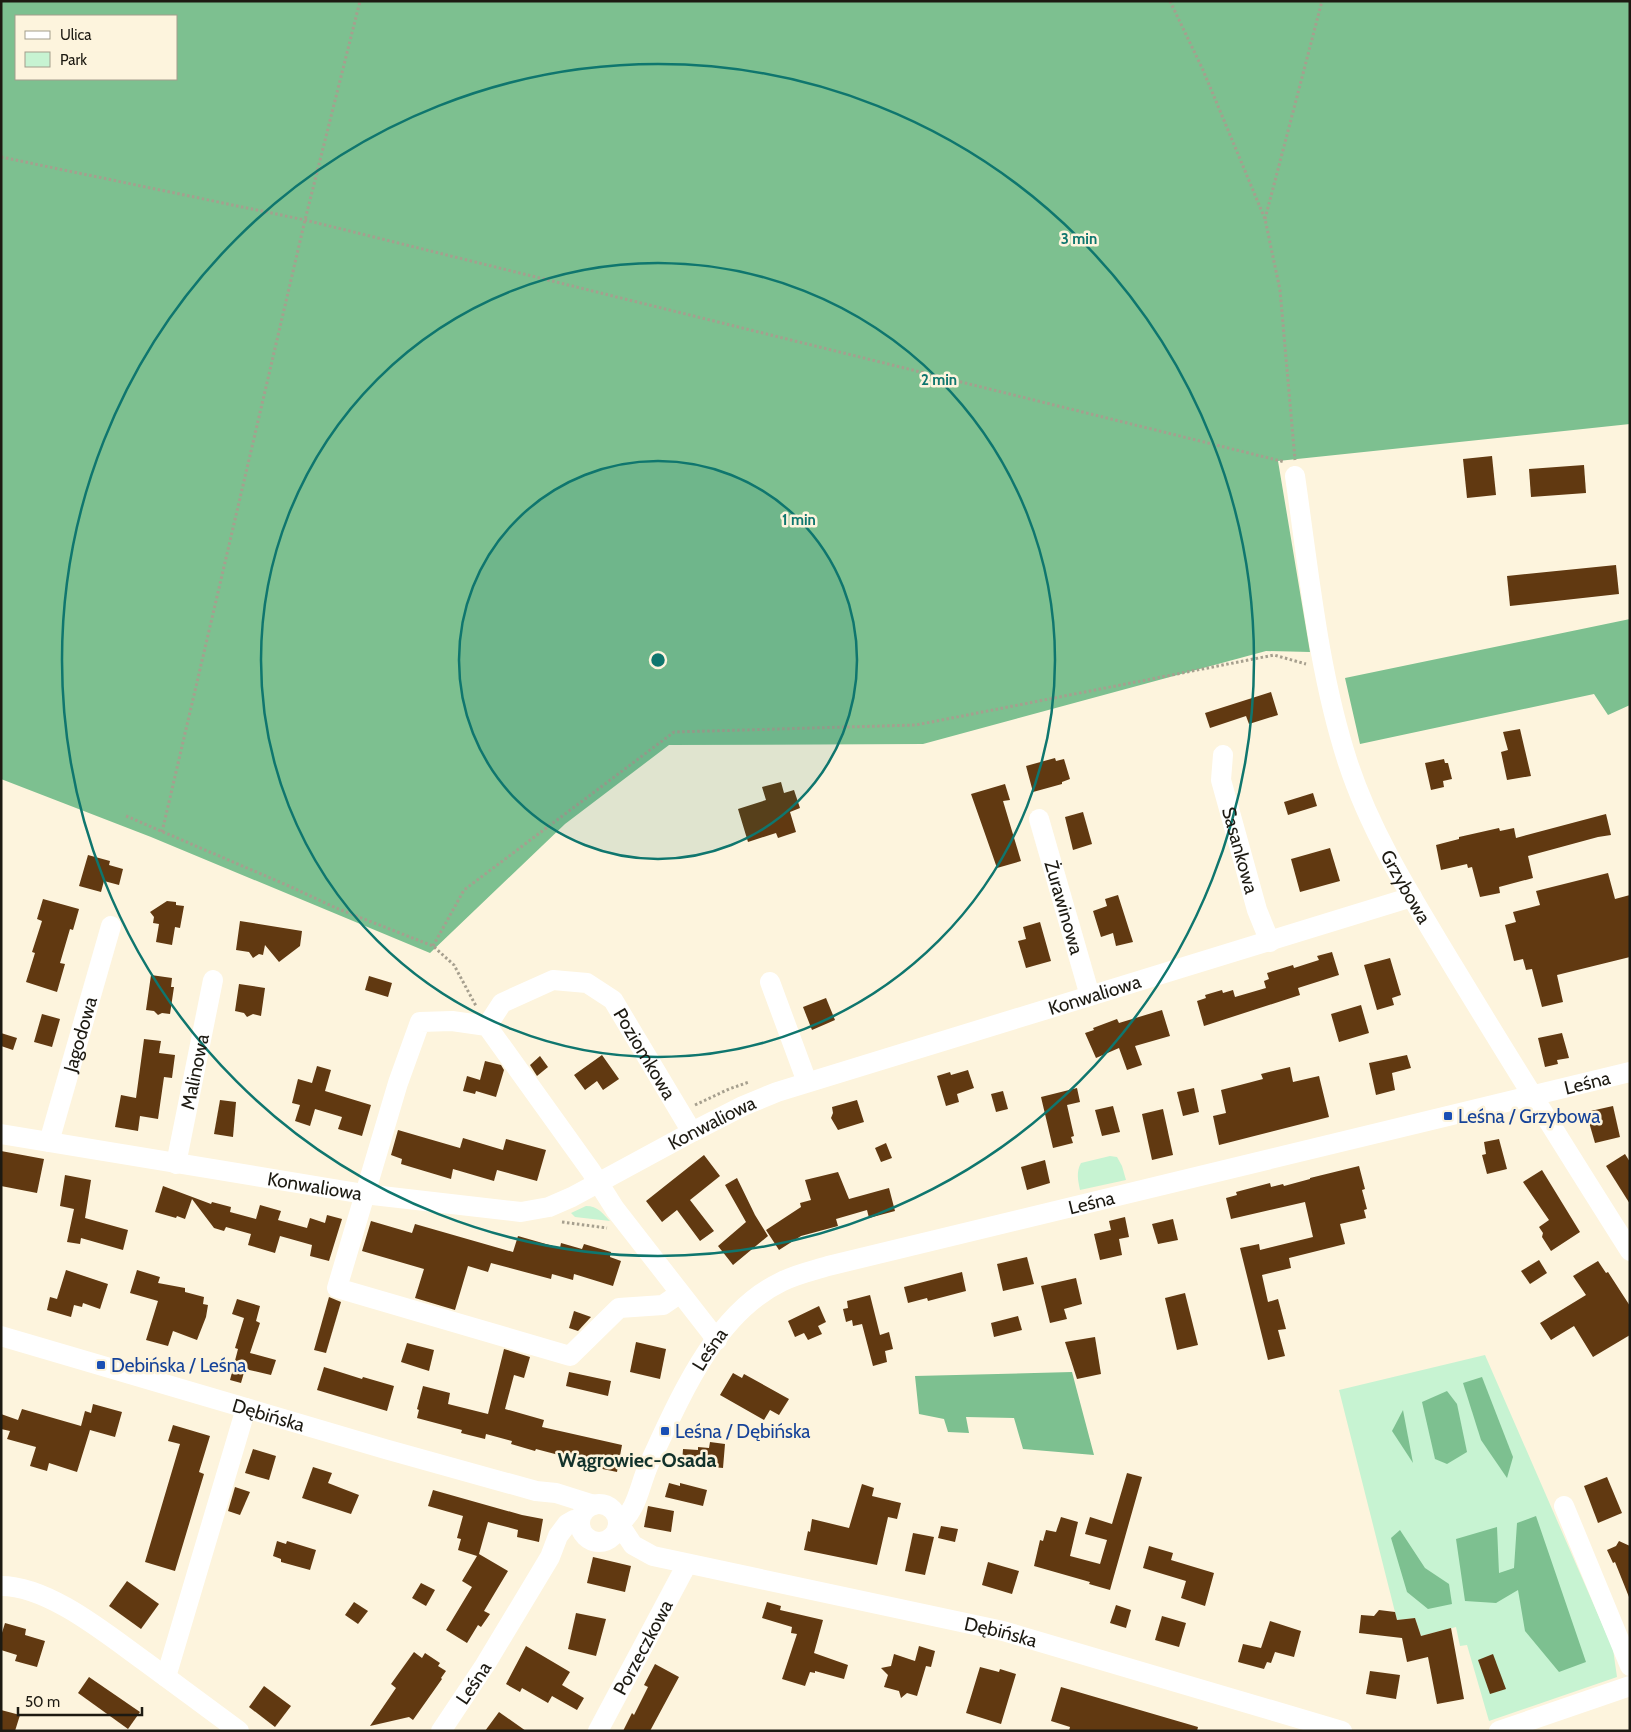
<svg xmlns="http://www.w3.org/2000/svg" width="1631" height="1732" viewBox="0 0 1631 1732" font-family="Cabin,sans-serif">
	<rect width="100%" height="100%" fill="#fdf4dd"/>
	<g fill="#c7f3d2">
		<path d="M1110 1156 1117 1157 1122 1166 1126 1180 1080 1190C1078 1180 1076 1172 1081 1163Z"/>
		<path d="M586 1206C598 1206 602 1213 610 1221L575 1217 571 1213Z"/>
		<polygon points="1485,1355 1613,1649 1617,1677 1489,1721 1467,1645 1460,1646 1456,1627 1421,1636 1415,1618 1397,1620 1339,1390"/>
	</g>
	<g fill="#7dc090" fill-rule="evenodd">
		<path d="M1 1H1630V424L1278 461 1310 652 1266 651 923 744 669 745 565 824 430 953 151 837 1 779ZM176 16V79H16V16Z"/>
		<polygon points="1630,619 1630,705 1608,715 1594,694 1360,744 1345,678"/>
		<polygon points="1072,1372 1094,1455 1023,1449 1014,1418 966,1417 969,1433 948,1432 944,1419 919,1414 915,1376"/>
		<polygon points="1482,1377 1513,1457 1507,1478 1481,1440 1463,1383"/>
		<polygon points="1447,1391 1457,1404 1467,1452 1447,1464 1435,1459 1422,1402"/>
		<polygon points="1403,1410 1413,1463 1392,1431"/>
		<polygon points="1536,1516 1586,1662 1559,1672 1525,1631 1518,1590 1496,1603 1465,1601 1456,1539 1497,1527 1499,1573 1514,1568 1517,1523"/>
		<polygon points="1400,1530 1425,1568 1449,1584 1452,1604 1428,1609 1407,1592 1391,1538"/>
	</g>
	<g fill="#613911">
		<polygon points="1492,456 1496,495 1467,498 1463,459"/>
		<polygon points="1584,465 1586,493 1531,497 1529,469"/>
		<polygon points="1616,565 1619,594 1510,606 1507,576"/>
		<polygon points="1271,692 1278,715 1249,724 1246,716 1210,728 1205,713"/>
		<polygon points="1520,729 1531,776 1507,780 1501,752 1508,750 1503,732"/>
		<polygon points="1055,758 1056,761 1064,759 1070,779 1062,782 1062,784 1033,792 1026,766"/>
		<polygon points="1444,759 1445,763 1448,763 1452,779 1443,781 1444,787 1431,790 1425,763"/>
		<polygon points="781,782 784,793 794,790 800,808 790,812 796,832 778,838 776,833 748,842 738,809 766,800 762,787"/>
		<polygon points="1005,784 1010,800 1003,801 1021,861 997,868 971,794"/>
		<polygon points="1313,793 1317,806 1288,815 1284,802"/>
		<polygon points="1083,812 1092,844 1073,850 1065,817"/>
		<polygon points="1606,814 1611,835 1598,837 1528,856 1533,878 1499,887 1500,893 1480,897 1472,867 1468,868 1467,864 1441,870 1436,845 1459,839 1459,837 1499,828 1500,831 1514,828 1516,838"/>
		<polygon points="1330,848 1340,881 1300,892 1291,859"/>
		<polygon points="88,855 110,861 109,865 123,869 119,885 104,881 101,892 79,886"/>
		<polygon points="1608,873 1615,899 1630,895 1630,957 1557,975 1563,1002 1542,1007 1532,969 1526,970 1523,959 1514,961 1505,925 1516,922 1513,912 1540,905 1536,891"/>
		<polygon points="1118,895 1133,942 1116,946 1113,933 1101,937 1093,911 1107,906 1105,899"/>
		<polygon points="43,899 79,909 73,930 70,929 60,963 65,964 57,992 26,982 35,953 32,952 42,921 37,919"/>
		<polygon points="167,901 176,902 176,905 184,906 180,928 175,927 172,945 156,942 159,924 153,923 154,917 150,912"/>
		<polygon points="240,921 302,931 300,946 279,962 265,945 263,955 259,954 253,958 249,952 236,950"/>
		<polygon points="1040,922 1051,961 1026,968 1018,941 1026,939 1023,927"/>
		<polygon points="1332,952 1339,975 1298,988 1300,995 1204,1026 1197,1001 1206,998 1205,995 1222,990 1223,993 1233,990 1235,997 1266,988 1264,981 1269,979 1267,973 1293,965 1294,968 1319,960 1317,956"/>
		<polygon points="1390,958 1401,995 1392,998 1394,1005 1377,1010 1364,965"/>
		<polygon points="151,975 172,978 171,987 174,987 170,1014 162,1013 158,1015 154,1011 146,1010"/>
		<polygon points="369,976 392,983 388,997 365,990"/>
		<polygon points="239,984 265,988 261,1016 253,1014 247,1017 244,1013 235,1011"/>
		<polygon points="826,998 835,1020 812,1030 803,1007"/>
		<polygon points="1361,1005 1369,1033 1339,1042 1331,1014"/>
		<polygon points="1162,1010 1170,1036 1135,1046 1142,1065 1127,1070 1119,1048 1096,1058 1085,1033 1094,1030 1093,1028 1117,1019 1119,1023"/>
		<polygon points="42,1014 60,1019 52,1047 34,1042"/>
		<polygon points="1,1033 17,1038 13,1050 1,1046"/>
		<polygon points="1562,1033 1569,1058 1557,1060 1558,1064 1545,1067 1538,1038"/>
		<polygon points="144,1039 161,1041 159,1053 175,1055 172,1078 164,1077 158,1119 140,1116 138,1131 115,1127 121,1095 136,1098"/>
		<polygon points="602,1055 619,1079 603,1090 597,1081 585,1090 574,1075"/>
		<polygon points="1407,1055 1411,1068 1392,1073 1395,1090 1376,1095 1369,1063"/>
		<polygon points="540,1056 548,1067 537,1076 530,1065"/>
		<polygon points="485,1061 501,1065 504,1070 496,1097 476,1091 475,1094 463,1091 467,1076 480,1080"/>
		<polygon points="317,1066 331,1070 325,1091 371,1105 362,1136 338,1129 342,1117 315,1109 310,1126 295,1121 300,1105 292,1103 298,1079 312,1083"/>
		<polygon points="1290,1067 1293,1082 1319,1076 1329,1117 1219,1145 1213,1116 1226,1113 1221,1090 1263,1079 1261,1074"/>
		<polygon points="968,1070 974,1088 957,1094 959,1102 946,1106 937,1076 950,1072 951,1075"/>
		<polygon points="1077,1088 1080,1102 1067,1105 1074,1136 1071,1137 1073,1143 1053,1148 1041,1097"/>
		<polygon points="1194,1088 1199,1112 1183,1116 1177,1092"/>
		<polygon points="1003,1091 1008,1109 996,1112 991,1094"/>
		<polygon points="220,1100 236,1102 233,1137 214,1134"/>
		<polygon points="857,1100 864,1122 838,1130 831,1118 833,1113 832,1107"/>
		<polygon points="1113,1106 1120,1132 1102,1136 1095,1110"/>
		<polygon points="1613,1106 1620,1137 1595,1143 1586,1112"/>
		<polygon points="1163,1109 1173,1155 1152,1160 1142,1114"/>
		<polygon points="398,1130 460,1148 463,1138 503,1150 506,1139 546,1150 537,1181 497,1170 494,1181 453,1169 451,1179 401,1164 402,1159 391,1155"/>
		<polygon points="1499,1139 1507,1169 1487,1174 1482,1155 1486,1154 1484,1142"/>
		<polygon points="886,1143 892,1158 881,1162 875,1148"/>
		<polygon points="1,1151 44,1159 37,1193 1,1186"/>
		<polygon points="1625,1154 1630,1162 1630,1204 1606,1166"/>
		<polygon points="704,1155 720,1176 690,1200 714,1231 700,1241 677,1210 662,1222 646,1201"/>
		<polygon points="1045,1160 1050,1183 1027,1190 1021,1167"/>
		<polygon points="1359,1166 1365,1189 1362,1190 1367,1209 1364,1210 1366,1218 1340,1224 1345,1244 1289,1258 1291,1268 1262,1275 1268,1302 1278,1299 1286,1329 1278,1330 1285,1356 1268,1360 1240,1248 1259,1244 1260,1250 1313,1237 1305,1202 1231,1219 1226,1198 1237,1195 1236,1192 1270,1183 1271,1187 1283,1184 1284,1186 1310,1179 1310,1178"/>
		<polygon points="1542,1170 1580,1232 1551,1251 1542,1237 1543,1233 1539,1227 1549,1220 1523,1182"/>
		<polygon points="838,1172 849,1199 889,1188 895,1211 869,1218 867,1210 836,1219 838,1226 801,1236 779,1250 766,1230 801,1207 800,1203 811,1200 805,1180"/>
		<polygon points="65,1175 91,1180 85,1218 128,1230 123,1250 81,1238 80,1244 67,1242 74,1209 60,1206"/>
		<polygon points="737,1178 755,1215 768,1236 733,1265 718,1246 746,1222 725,1185"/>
		<polygon points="163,1186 211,1204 212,1202 231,1207 230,1212 256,1219 260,1205 281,1211 278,1220 307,1228 310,1218 325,1223 327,1215 342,1219 329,1261 310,1256 312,1245 280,1236 275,1253 248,1245 251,1234 226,1227 224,1231 214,1228 192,1199 185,1219 177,1216 176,1218 155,1212"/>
		<polygon points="1125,1217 1129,1237 1119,1239 1122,1255 1100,1260 1094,1234 1111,1230 1109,1221"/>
		<polygon points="1173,1219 1178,1240 1158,1244 1152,1224"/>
		<polygon points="371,1221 412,1233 415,1224 513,1252 518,1236 560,1248 561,1243 582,1249 584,1244 611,1252 610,1257 621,1261 613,1286 574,1274 573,1280 552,1274 551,1279 491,1263 488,1272 468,1266 455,1310 415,1298 424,1269 362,1251"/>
		<polygon points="1027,1257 1034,1284 1003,1291 997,1264"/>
		<polygon points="1539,1260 1547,1273 1530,1284 1521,1271"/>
		<polygon points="1598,1261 1606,1273 1608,1272 1630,1306 1630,1335 1593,1357 1574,1326 1551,1340 1540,1323 1586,1295 1573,1276"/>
		<polygon points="66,1270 108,1284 100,1309 83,1303 82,1307 74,1305 71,1317 47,1310 50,1297 57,1299"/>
		<polygon points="137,1270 160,1277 158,1283 185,1288 185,1292 204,1297 203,1304 208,1305 206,1317 197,1340 173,1331 168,1346 146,1340 158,1301 130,1293"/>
		<polygon points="962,1272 966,1291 928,1301 927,1298 908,1303 904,1287"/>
		<polygon points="1076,1278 1082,1304 1064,1309 1067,1319 1050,1323 1041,1286"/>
		<polygon points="1185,1293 1198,1345 1177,1350 1165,1298"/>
		<polygon points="870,1295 880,1335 889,1332 893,1349 885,1351 887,1362 873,1366 862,1324 853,1326 852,1320 846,1322 843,1309 848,1308 847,1301"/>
		<polygon points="329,1297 341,1302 326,1353 314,1350"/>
		<polygon points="237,1299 260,1306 256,1321 260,1323 250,1353 276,1360 271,1375 245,1369 241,1383 230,1380 238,1349 235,1348 244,1318 232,1314"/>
		<polygon points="819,1306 826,1322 818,1326 822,1334 808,1340 804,1333 795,1337 788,1321"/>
		<polygon points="574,1311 591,1317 578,1331 569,1328"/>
		<polygon points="1018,1316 1022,1330 994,1337 991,1323"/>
		<polygon points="1095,1337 1101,1374 1077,1379 1065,1342"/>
		<polygon points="636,1342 666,1349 660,1379 630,1372"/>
		<polygon points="407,1343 434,1350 429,1371 401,1362"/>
		<polygon points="504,1349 530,1357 524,1378 514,1375 505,1409 544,1420 542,1427 622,1445 617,1472 593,1467 593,1464 536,1449 535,1451 511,1444 512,1441 486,1434 485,1439 461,1433 462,1430 417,1418 419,1410 417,1409 423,1386 450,1393 448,1404 488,1414"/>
		<polygon points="324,1367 362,1379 363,1377 394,1386 387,1411 317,1390"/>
		<polygon points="569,1372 611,1381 608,1396 566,1386"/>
		<polygon points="733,1373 742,1378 744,1374 789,1399 779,1415 770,1410 764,1420 720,1395"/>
		<polygon points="93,1404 122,1412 115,1437 90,1430 77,1472 49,1463 47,1471 30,1466 36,1447 7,1439 10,1431 1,1429 1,1414 18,1420 22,1409 81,1426 85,1411 91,1413"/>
		<polygon points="173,1425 210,1436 199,1472 204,1474 175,1571 145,1562 180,1444 168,1441"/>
		<polygon points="710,1442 725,1444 723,1468 682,1464 683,1449 698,1450 698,1447 709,1448"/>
		<polygon points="253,1449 276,1456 269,1480 245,1473"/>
		<polygon points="313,1467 332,1473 328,1483 359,1495 351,1514 302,1498"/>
		<polygon points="1127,1473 1142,1477 1110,1590 1089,1584 1090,1582 1034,1566 1040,1540 1043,1541 1046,1530 1056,1532 1061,1517 1078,1522 1070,1556 1100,1564 1107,1540 1085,1534 1090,1517 1112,1524"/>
		<polygon points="1607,1477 1622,1513 1598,1523 1584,1486"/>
		<polygon points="669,1483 680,1486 680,1483 707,1490 703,1506 665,1497"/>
		<polygon points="862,1484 874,1488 872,1496 901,1503 897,1519 888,1517 877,1565 804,1550 808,1531 810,1532 812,1519 849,1528"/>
		<polygon points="235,1487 250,1492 240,1515 228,1511"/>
		<polygon points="433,1490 522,1515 543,1519 539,1542 517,1537 518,1530 488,1522 479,1554 508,1571 484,1611 490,1614 481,1627 478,1625 467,1643 446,1630 472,1587 462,1581 477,1556 458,1550 461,1539 457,1538 463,1516 428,1506"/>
		<polygon points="648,1506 674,1511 671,1532 644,1527"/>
		<polygon points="941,1526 958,1529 955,1542 938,1538"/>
		<polygon points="913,1533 934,1537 925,1575 905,1571"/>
		<polygon points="277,1541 286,1544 287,1541 316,1550 310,1570 281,1562 281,1559 273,1556"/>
		<polygon points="1619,1541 1630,1546 1629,1597 1615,1562 1613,1563 1607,1550 1616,1546"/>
		<polygon points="1149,1546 1173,1553 1171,1560 1214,1573 1205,1606 1181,1598 1186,1581 1143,1568"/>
		<polygon points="593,1557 631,1566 625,1592 587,1583"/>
		<polygon points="988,1562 1019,1571 1012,1594 982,1585"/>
		<polygon points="127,1581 159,1604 141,1629 109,1606"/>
		<polygon points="421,1583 435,1590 426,1606 412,1598"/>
		<polygon points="354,1602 368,1611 358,1624 345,1615"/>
		<polygon points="767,1602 781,1606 780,1610 823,1620 814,1653 848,1665 844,1679 815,1671 815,1673 810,1672 805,1686 782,1679 797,1634 791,1633 792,1627 762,1618"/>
		<polygon points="1116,1605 1131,1610 1126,1628 1110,1623"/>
		<polygon points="1379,1610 1395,1612 1397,1620 1415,1618 1421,1636 1451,1628 1464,1699 1437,1704 1428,1657 1407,1662 1402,1638 1359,1633 1361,1615 1374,1616"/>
		<polygon points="576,1613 606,1619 596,1656 568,1649"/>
		<polygon points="1162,1616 1186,1623 1179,1647 1155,1640"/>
		<polygon points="1270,1621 1301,1631 1294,1657 1275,1652 1271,1663 1267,1662 1264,1669 1238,1662 1243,1644 1261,1648"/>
		<polygon points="5,1623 26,1629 25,1635 45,1641 37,1667 15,1661 17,1655 1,1650 1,1636"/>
		<polygon points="526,1646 570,1672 562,1685 584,1698 577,1710 552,1696 548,1703 522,1688 520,1692 506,1684"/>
		<polygon points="919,1646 935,1651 931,1667 926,1666 917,1696 907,1693 901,1698 899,1691 884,1687 888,1675 881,1668 891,1666 894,1654 915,1661"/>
		<polygon points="414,1652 422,1658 425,1653 440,1663 438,1666 446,1671 441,1678 442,1679 413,1720 409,1717 370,1726 396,1688 391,1684"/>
		<polygon points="1493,1654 1506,1689 1490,1694 1478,1660"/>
		<polygon points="655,1664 679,1677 650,1731 623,1731 632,1713 634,1715 648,1687 644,1685"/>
		<polygon points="980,1667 999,1672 1000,1669 1016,1674 1001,1724 966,1713"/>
		<polygon points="1370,1671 1400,1675 1396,1699 1366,1694"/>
		<polygon points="89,1677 140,1712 128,1729 78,1693"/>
		<polygon points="264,1686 291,1706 275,1727 249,1707"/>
		<polygon points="1061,1687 1198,1727 1197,1731 1069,1731 1070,1727 1051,1721"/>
		<polygon points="1,1710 20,1715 15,1731 1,1731"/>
		<polygon points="499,1712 526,1731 485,1731"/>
	</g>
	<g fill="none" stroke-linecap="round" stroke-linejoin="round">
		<g stroke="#a69f8e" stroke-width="3" stroke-dasharray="2.5 2.5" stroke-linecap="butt">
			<polyline points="1170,1 1203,70 1265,219 1280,290 1295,460"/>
			<polyline points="1,157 305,220 1285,462"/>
			<polyline points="1265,219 1322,1"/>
			<polyline points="126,816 289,886 336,908 433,946 454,965 476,1006"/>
			<polyline points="162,832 305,220 360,1"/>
			<polyline points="433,946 464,890 674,732 916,725 1274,655 1306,664"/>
			<polyline points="695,1105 729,1089 749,1082"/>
			<polyline points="562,1222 607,1228"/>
		</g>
		<g stroke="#fff" stroke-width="20">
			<path id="s1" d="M1295 476C1309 572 1318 671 1348 763 1372 836 1414 901 1453 966 1511 1062 1570 1156 1630 1251"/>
			<path id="s2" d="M1223 755 1221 780 1257 910 1270 942"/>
			<path id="s3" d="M1039 819 1090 996"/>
			<polyline points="770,982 807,1082"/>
			<path id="s4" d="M487 1026 502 1003 553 980 587 983 613 1000 692 1132"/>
			<path id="s5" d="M1 1134 364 1194 521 1212 549 1207 572 1197 692 1132 743 1106 777 1092 1412 897"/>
			<path id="s6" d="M49 1142 111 926"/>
			<path id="s7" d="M176 1164 213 980"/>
			<polyline points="679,1294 663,1305 619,1308 570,1356 337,1288 398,1083 420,1022 452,1021 487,1026 591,1171 615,1209 717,1340"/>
			<path id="s8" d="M1 1336 385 1449 536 1491 556 1493 594 1505"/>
			<circle cx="599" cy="1523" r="19"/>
			<polyline points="1564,1506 1630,1666"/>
			<path id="s9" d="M619 1524C638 1509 639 1486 649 1464 679 1400 714 1314 781 1282 796 1274 812 1271 828 1266L1630 1072"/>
			<path id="s10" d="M619 1524 633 1545 653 1556 1003 1631 1342 1731"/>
			<path d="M1 1586C50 1586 109 1636 147 1663 178 1686 208 1708 239 1731"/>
			<polyline points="166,1677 246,1408"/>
			<path id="s11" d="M441 1731 485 1665 550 1557 558 1536 567 1524 574 1520H580"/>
			<path id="s12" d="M598 1731 687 1564"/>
			<polyline points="1499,1731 1630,1686"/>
		</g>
	</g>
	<circle cx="658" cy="660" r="199" fill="#0f766e" fill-opacity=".12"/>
	<g fill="none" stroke="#0f766e" stroke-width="2.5">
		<circle cx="658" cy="660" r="199"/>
		<circle cx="658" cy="660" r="397"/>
		<circle cx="658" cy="660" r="596"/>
	</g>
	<g fill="#1a4fb4" stroke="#fdf4dd" stroke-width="2">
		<rect x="1443" y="1111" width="10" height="10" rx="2.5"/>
		<rect x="96" y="1360" width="10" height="10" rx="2.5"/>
		<rect x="660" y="1426" width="10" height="10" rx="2.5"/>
	</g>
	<g text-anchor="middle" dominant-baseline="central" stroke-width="5" stroke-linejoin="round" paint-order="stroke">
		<g font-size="19" fill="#1d1a12" stroke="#fdf4dd">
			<text stroke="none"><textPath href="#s2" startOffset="98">Sasankowa</textPath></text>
			<text stroke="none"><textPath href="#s1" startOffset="429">Grzybowa</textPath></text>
			<text stroke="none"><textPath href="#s3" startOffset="92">Żurawinowa</textPath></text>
			<text stroke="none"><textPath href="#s5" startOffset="1142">Konwaliowa</textPath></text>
			<text stroke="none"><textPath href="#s6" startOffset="112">Jagodowa</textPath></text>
			<text stroke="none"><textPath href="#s4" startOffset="211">Poziomkowa</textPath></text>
			<text stroke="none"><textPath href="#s7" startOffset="94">Malinowa</textPath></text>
			<text stroke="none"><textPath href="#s9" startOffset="1128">Leśna</textPath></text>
			<text stroke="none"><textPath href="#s5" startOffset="738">Konwaliowa</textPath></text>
			<text stroke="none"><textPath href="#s5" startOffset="318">Konwaliowa</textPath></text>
			<text stroke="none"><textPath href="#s9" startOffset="618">Leśna</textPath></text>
			<text stroke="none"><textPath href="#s9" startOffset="198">Leśna</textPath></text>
			<text stroke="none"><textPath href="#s8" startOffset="279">Dębińska</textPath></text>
			<text stroke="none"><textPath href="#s10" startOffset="404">Dębińska</textPath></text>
			<text stroke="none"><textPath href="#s12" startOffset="95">Porzeczkowa</textPath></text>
			<text stroke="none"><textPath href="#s11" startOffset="58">Leśna</textPath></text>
		</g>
		<g font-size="19" fill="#164399" stroke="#fdf4dd" text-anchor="start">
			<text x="1458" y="1116">Leśna / Grzybowa</text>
			<text x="111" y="1365">Debińska / Leśna</text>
			<text x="675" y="1431">Leśna / Dębińska</text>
		</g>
		<g font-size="20" font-weight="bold" fill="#12322b" stroke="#fdf4dd">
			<text x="637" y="1460">Wągrowiec-Osada</text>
		</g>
	</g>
	<circle cx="658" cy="660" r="8" fill="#0f766e" stroke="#fdf4dd" stroke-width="2.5"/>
	<g font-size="15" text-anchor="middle" font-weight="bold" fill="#0f766e" stroke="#fdf4dd" stroke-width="5" stroke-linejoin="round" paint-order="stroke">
		<text x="1079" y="244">3 min</text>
		<text x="939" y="385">2 min</text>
		<text x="799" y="525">1 min</text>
	</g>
	<rect width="1631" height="1732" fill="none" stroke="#1d1a12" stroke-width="5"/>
	<rect x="15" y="15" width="162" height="65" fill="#fdf4dd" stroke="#a39d8c"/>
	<rect x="25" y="31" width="25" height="8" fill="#ffffff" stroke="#a39d8c"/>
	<text x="60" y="40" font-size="15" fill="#1d1a12">Ulica</text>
	<rect x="25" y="52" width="25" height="15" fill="#c7f3d2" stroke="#a39d8c"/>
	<text x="60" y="65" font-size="15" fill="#1d1a12">Park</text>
	<path d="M18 1707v8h124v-8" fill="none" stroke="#1d1a12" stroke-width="2.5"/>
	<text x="25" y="1707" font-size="15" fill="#1d1a12" stroke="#fdf4dd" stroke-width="4" paint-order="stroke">50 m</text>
</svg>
